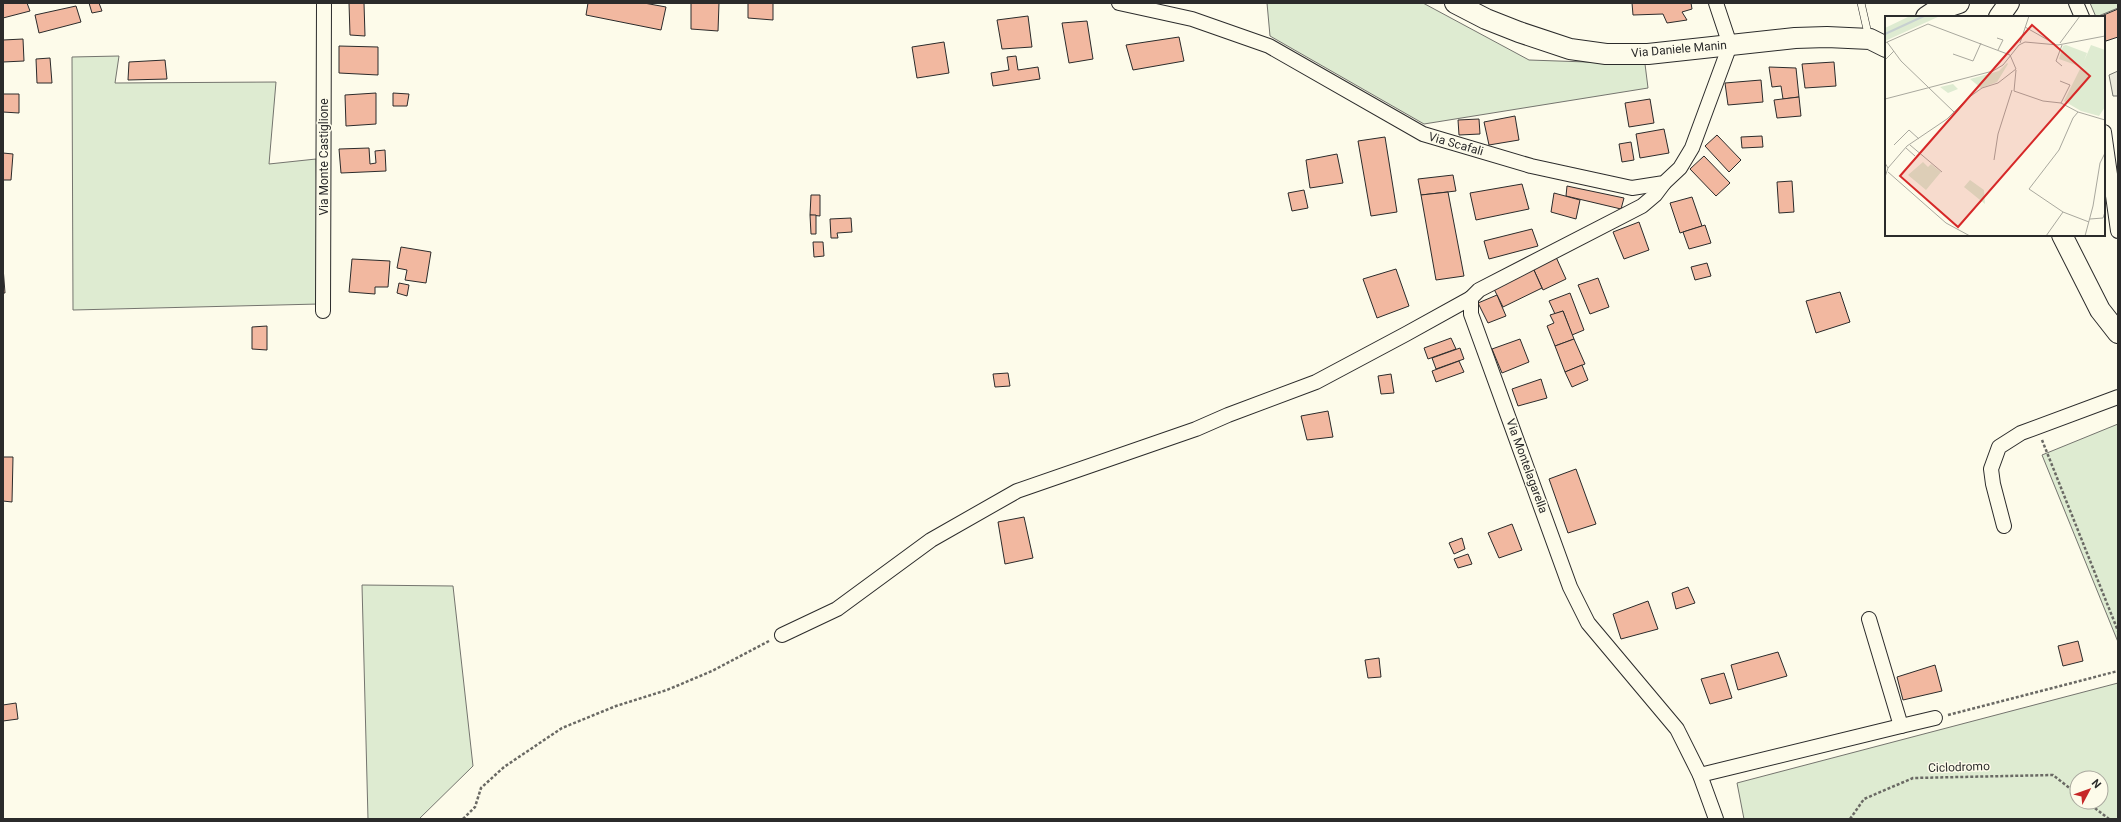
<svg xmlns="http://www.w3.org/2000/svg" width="2121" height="822" viewBox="0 0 2121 822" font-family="Roboto,sans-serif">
	<rect width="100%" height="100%" fill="#fdfbea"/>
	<g fill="#deebd1" stroke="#74746e" fill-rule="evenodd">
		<polygon points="1267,3 1423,3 1529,60 1645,64 1648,88 1424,124 1270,36"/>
		<polygon points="2090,3 2118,3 2118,8 2096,17"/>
		<polygon points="119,56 115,83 276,82 269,164 316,159 319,304 73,310 72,57"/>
		<polygon points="2118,424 2118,642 2042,455"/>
		<polygon points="362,585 453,586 473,766 419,819 368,819"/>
		<path d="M2118 683V819H1744L1737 783ZM2077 778H2101V802H2077Z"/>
	</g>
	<polygon fill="#eceadb" stroke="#74746e" points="2118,71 2118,96 2113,96 2109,75"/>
	<g fill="#f2b8a0" stroke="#2b2b2b">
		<polygon points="3,3 27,3 30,11 3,18"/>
		<polygon points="89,3 99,3 102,11 92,13"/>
		<polygon points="349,3 364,3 365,36 350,35"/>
		<polygon points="588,3 644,3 666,7 661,30 586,15"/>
		<polygon points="691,3 719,3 718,31 691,29"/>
		<polygon points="748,3 773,3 773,20 748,18"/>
		<polygon points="1632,3 1691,3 1692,9 1682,12 1687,20 1667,23 1663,14 1633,15"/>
		<polygon points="76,6 81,22 39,33 35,15"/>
		<polygon points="2118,9 2118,37 2106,41 2104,36 2104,17 2099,17"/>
		<polygon points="1028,16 1032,47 1002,49 997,20"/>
		<polygon points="1087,21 1093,59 1069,63 1062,23"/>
		<polygon points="1179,37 1184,61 1133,70 1126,45"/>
		<polygon points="23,39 24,61 3,62 3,40"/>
		<polygon points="944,42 949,73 917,78 912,47"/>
		<polygon points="339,46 378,47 378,75 339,73"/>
		<polygon points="1016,56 1018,70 1038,67 1040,79 993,86 991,73 1009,70 1007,57"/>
		<polygon points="50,58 52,83 37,83 36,59"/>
		<polygon points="165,60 167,79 128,80 129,62"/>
		<polygon points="1834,62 1836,86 1805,88 1802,64"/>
		<polygon points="1769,67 1796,68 1799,97 1783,99 1781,86 1772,87"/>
		<polygon points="1761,80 1763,102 1728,105 1725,83"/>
		<polygon points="376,93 376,124 346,126 345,95"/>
		<polygon points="393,93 409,94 407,106 393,106"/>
		<polygon points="3,94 19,94 19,113 3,112"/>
		<polygon points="1799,97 1801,116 1777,118 1774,100"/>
		<polygon points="1650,99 1654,123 1629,127 1625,103"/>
		<polygon points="1515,116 1519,140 1489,145 1484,122"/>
		<polygon points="1479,119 1480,134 1459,135 1458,120"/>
		<polygon points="1664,129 1669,153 1640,158 1636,134"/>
		<polygon points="1717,135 1741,160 1729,172 1705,146"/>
		<polygon points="1762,136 1763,147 1742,148 1741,137"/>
		<polygon points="1385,137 1397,212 1371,216 1358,141"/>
		<polygon points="1631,142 1634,160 1622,162 1619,144"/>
		<polygon points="369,148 370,164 376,163 375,151 385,150 386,171 341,173 339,149"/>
		<polygon points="3,153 13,154 11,180 3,180"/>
		<polygon points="1337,154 1343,183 1310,188 1306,160"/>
		<polygon points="1704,156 1730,183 1716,196 1690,169"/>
		<polygon points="1453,175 1456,191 1421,195 1418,179"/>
		<polygon points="1792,181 1794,212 1779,213 1777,182"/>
		<polygon points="1522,184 1529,209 1476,220 1470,193"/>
		<polygon points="1567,186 1624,198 1621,209 1566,196"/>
		<polygon points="1304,190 1308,208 1292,211 1288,193"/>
		<polygon points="1448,192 1464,276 1436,280 1421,195"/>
		<polygon points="1554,193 1580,200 1576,219 1551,212"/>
		<polygon points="811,195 820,195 820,216 810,215"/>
		<polygon points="1692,197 1702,226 1680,233 1670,203"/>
		<polygon points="810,215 816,215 816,234 811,234"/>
		<polygon points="851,218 852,232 837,233 838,238 831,238 830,219"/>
		<polygon points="1639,222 1649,250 1624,259 1613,232"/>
		<polygon points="1705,225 1711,243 1689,249 1683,232"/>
		<polygon points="1532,229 1538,246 1489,259 1484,241"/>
		<polygon points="813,242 823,242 824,256 814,257"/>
		<polygon points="401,247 431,252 426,283 405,280 407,270 397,268"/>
		<polygon points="1556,257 1566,279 1543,290 1533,268"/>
		<polygon points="352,259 390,261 388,287 375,287 375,294 349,292"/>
		<polygon points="1707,263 1711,276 1695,280 1691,267"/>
		<polygon points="3,267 5,293 3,293"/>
		<polygon points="1533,268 1542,288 1503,307 1493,287"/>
		<polygon points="1396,269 1409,306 1377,318 1363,279"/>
		<polygon points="1598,278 1609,307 1590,314 1578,285"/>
		<polygon points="399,283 409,285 407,296 397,293"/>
		<polygon points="1840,292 1850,322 1816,333 1806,301"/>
		<polygon points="1570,293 1584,330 1572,335 1563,311 1555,314 1549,301"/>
		<polygon points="1497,295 1506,316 1488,323 1478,303"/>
		<polygon points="1563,311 1574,339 1555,346 1547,326 1554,323 1550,315"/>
		<polygon points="267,326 267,350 252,349 252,327"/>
		<polygon points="1451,338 1456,349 1428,359 1424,348"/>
		<polygon points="1520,339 1529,362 1502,373 1492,349"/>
		<polygon points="1574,339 1585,364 1565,372 1555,346"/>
		<polygon points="1460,348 1464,359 1436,369 1432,358"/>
		<polygon points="1459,361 1464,372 1436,382 1432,371"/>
		<polygon points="1582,365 1588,380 1572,387 1565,372"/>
		<polygon points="1008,373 1010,386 995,387 993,374"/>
		<polygon points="1391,374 1394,393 1381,394 1378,376"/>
		<polygon points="1541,379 1547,398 1518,406 1512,389"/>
		<polygon points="1328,411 1333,437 1307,440 1301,416"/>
		<polygon points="3,457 13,457 12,502 3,501"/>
		<polygon points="1576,469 1596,524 1568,533 1549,479"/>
		<polygon points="1024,517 1033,558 1005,564 998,522"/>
		<polygon points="1512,524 1522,550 1499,558 1488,533"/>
		<polygon points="1462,538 1465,549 1454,554 1449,543"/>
		<polygon points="1468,554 1472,564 1458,568 1454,559"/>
		<polygon points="1688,587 1695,603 1676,609 1672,593"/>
		<polygon points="1648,601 1658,629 1621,639 1613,614"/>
		<polygon points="2078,641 2083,661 2063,666 2058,646"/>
		<polygon points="1778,652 1787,676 1738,690 1731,665"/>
		<polygon points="1379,658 1381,677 1368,678 1365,660"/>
		<polygon points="1935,665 1942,691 1903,700 1897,677"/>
		<polygon points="1724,673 1732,698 1710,704 1701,679"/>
		<polygon points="16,703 18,719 3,721 3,705"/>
	</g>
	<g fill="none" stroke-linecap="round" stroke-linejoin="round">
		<defs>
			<polyline id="lane" points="1861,3 1869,38"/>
			<g id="street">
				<polyline points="1119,3 1192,19 1269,46 1423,134 1531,166 1632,188 1664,183 1680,168 1692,148 1730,45 1716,3"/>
				<polyline points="2076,3 2082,17"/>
				<polyline points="2104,132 2118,231"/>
				<polyline points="1664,183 1655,195 1642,206 1479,290 1471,298 1471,314 1570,587 1588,623 1677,729 1700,775 1716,819"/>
				<polyline points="323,311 324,3"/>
				<polyline points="2004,526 1993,484 1991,469 1999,447 2021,433 2118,397"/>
				<polyline points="782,635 837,609 931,540 1017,491 1196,429 1228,415 1316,382 1406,334 1471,298"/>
				<polyline points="1901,726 1935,718"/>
				<polyline points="1700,775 1901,726 1869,619"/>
			</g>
			<g id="secondary">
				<polyline points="1455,3 1486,19 1519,32 1570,49 1606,54 1648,54 1795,38 1827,37 1870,39 1886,47"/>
				<polyline points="1926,17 1935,11 1959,3"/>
				<polyline points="1999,17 2009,3"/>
				<polyline points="2062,235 2100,310 2118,333"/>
			</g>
		</defs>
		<use href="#lane" stroke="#2b2b2b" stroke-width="8"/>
		<use href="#street" stroke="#2b2b2b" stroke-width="16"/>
		<use href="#secondary" stroke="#2b2b2b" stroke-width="22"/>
		<g stroke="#6a6964" stroke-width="2.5" stroke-dasharray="3 2" stroke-linecap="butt">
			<polyline points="2042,440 2118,631"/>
			<polyline points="1948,715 2118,671"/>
			<polyline points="2087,802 2109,819"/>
			<polyline points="463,819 475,807 481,788 504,767 562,728 616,706 667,690 712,671 769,641"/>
			<polyline points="1850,819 1864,799 1913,778 2053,775 2077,794"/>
		</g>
		<use href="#lane" stroke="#fdfbea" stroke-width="7"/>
		<use href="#street" stroke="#fdfbea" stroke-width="14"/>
		<use href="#secondary" stroke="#fdfbea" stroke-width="20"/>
	</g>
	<g text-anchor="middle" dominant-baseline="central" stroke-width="3" stroke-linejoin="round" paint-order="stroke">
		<g font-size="12" fill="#2b2b2b" stroke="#fdfbea">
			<text transform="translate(1679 49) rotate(-5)">Via Daniele Manin</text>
			<text transform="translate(1456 144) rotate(16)">Via Scafali</text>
			<text transform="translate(324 157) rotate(-90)">Via Monte Castiglione</text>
			<text transform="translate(1527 466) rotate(70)">Via Montelagarella</text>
			<text transform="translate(1959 767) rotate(-2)">Ciclodromo</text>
		</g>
	</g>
	<g transform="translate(1885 16)">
		<rect width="220" height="220" fill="#fdfbea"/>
		<path d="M25 0H55L0 25V12ZM181 29 202 37 199 45 206 29 220 34V91L214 100 196 95 179 85 196 51 208 55 174 43 178 30ZM122 47 123 48 112 66 96 72 85 63 114 55ZM68 68 73 73 63 77 55 71ZM38 146 43 151 46 148 56 156 41 174 23 159ZM85 164 99 174 100 188 79 171Z" fill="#deebd1"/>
		<path fill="none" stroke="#c7d0d0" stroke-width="2" d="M0 18 39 0"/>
		<path fill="none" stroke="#a9a89e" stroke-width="1" d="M140 11 170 28M112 22 118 24 113 34M2 26 16 45 69 96M0 27 43 8 125 39 131 53 113 67 97 72 83 82 62 103 22 130 3 152M135 27 144 0M175 27 195 0M177 29 171 45 177 50M68 38 88 45 96 27M0 44 9 35M131 54 129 75 158 85 176 87 193 96 220 104M175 65 185 69 176 87M0 83 108 55 118 49 134 29 140 26 173 29 220 20M9 129 24 114 34 123M25 129 57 156M21 132 30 140M109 144 113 118 127 74M0 147 3 152 0 161M3 156 61 207 85 220M178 196 144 173 174 134 188 102 193 96M205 203 218 202 220 196M161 220 178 196 204 206M200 220 208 190 215 147 220 137"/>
		<path fill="#d62828" fill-opacity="0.15" stroke="#d62828" stroke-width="2" d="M147 9 205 60 73 211 15 160Z"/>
		<rect width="220" height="220" fill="none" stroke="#2b2b2b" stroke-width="2"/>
	</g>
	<rect width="2121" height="822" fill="none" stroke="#2b2b2b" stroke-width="8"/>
	<g transform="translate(2089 790) rotate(49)"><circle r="19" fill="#fdfbea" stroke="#a9a89e"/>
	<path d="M0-3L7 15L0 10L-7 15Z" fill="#c62828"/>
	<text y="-6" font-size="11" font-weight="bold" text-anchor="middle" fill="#2b2b2b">N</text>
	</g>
</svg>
